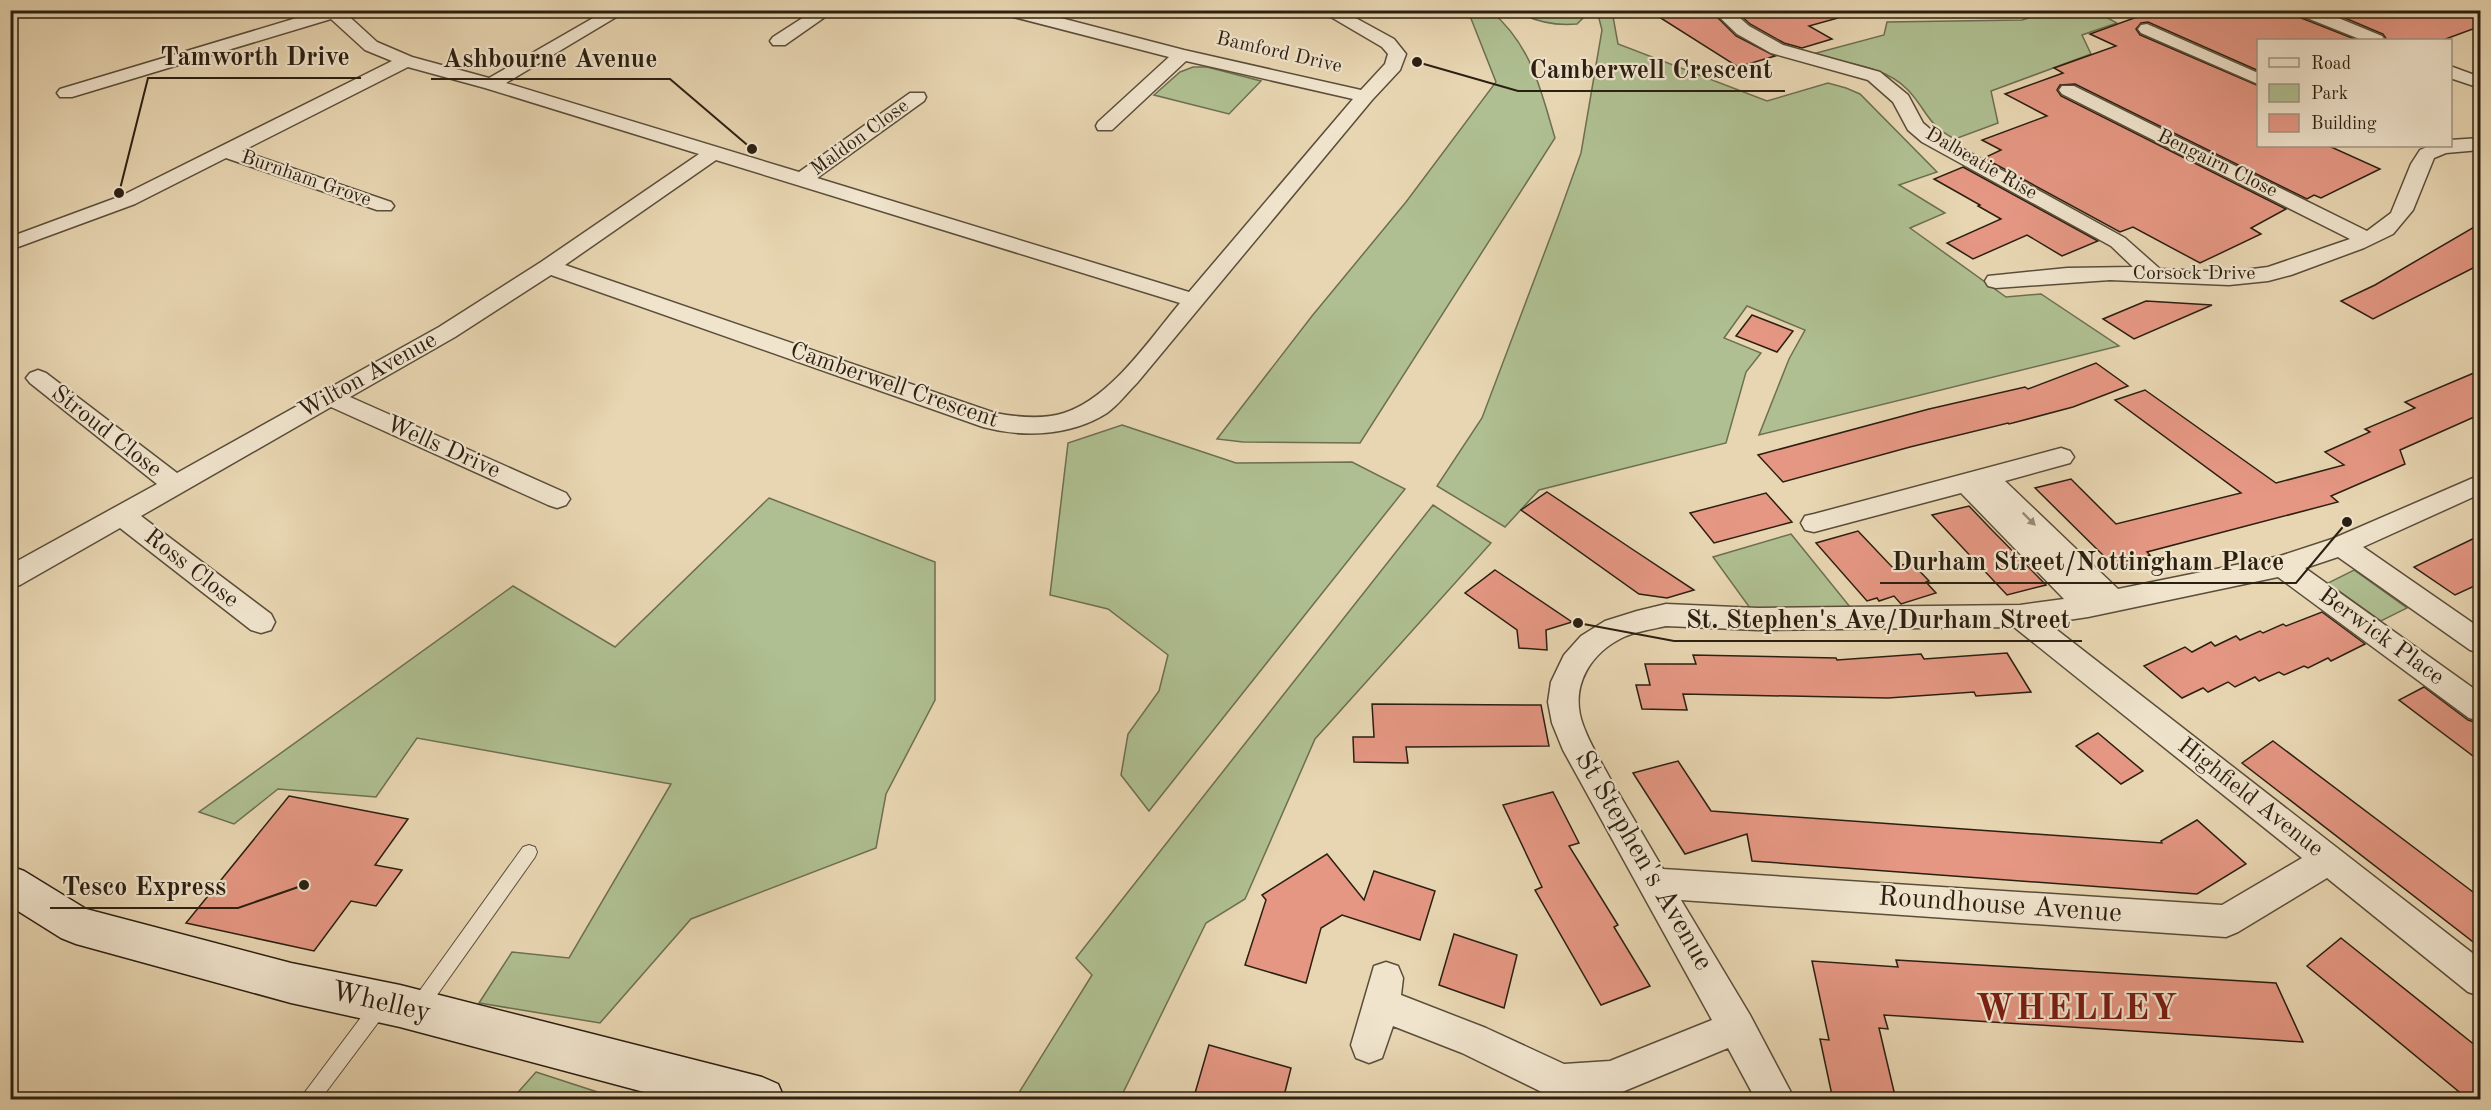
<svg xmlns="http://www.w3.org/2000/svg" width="2491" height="1110" viewBox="0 0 2491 1110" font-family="'Old Standard TT',serif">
	<rect width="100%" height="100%" fill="#e8d6b2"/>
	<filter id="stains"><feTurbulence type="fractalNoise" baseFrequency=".00333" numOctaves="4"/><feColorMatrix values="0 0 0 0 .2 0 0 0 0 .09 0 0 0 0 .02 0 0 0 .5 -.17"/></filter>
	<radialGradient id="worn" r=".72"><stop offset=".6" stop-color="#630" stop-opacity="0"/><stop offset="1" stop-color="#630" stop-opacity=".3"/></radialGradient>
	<g fill="#afbf91" stroke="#6d6f51" stroke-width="1.5">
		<path d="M1490 10C1532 46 1540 88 1555 138L1360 443 1243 442 1217 439 1312 316 1406 202 1496 82 1468 11Z"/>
		<path d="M2093 10 2117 23 2082 35 2091 54 1991 91 1998 123 1955 139C1927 125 1927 110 1908 90 1885 65 1840 62 1809 55L1884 35 1887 22 2022 20 2050 11Z"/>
		<path d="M1516 11H1582L1584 17 1577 24C1555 26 1535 22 1516 11Z"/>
		<polygon points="1597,11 1612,11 1618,44 1767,101 1828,83 1846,88 1860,94 1937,172 1899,185 1945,213 1910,228 2006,297 2041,294 2119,346 1759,435 1789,359 1805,330 1747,306 1724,338 1761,353 1746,372 1726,443 1539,490 1505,527 1437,486 1482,418 1558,217 1581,153 1602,30"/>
		<polygon points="1193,67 1207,67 1261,81 1229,114 1154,95 1180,72"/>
		<polygon points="1122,425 1236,463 1352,462 1405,489 1149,811 1121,775 1128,734 1159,691 1168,655 1108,609 1050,595 1068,443"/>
		<polygon points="769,498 935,562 935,700 886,794 876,848 691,919 600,1023 479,1003 512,952 569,958 671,784 417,738 376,797 278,789 234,824 199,812 513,586 615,647"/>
		<polygon points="1433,505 1491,543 1315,739 1245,899 1206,923 1120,1099 1015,1099 1092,975 1076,958"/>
		<polygon points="1791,534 1859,618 1758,619 1713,557"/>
		<polygon points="2354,570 2407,608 2381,621 2328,583"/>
		<polygon points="536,1072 619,1099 512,1099"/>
	</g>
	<g fill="#e59783" stroke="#2b1f11" stroke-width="1.5">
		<polygon points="1648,10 1710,10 1736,36 1775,56 1738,67"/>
		<polygon points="1735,10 1837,10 1838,18 1809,26 1832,39 1802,48 1784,43 1750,24"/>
		<polygon points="2156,10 2293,10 2296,16 2357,40 2259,40 2259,71 2148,22 2141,23 2136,29 2140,35 2259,86 2259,146 2329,146 2380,169 2321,198 2314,195 2307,199 2075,84 2060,85 2057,90 2061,96 2286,209 2251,228 2261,234 2200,263 2133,227 2120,232 1984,158 2001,150 1982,140 2047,116 2005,94 2063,73 2054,68 2116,46 2090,34"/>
		<polygon points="2326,10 2481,10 2481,26 2443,40 2387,40 2383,34"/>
		<polygon points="1963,167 2098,241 2062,256 2027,235 1973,259 1947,243 2001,219 1978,206 1980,205 1934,179"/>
		<polygon points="2481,223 2481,264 2373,319 2341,301 2375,285"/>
		<polygon points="2146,301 2212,305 2134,339 2103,319"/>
		<polygon points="1752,315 1793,331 1777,352 1736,336"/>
		<polygon points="2096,363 2128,386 2073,407 2009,424 2008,423 1910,447 1783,482 1758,455 1929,409 2025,387 2028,389"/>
		<polygon points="2481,370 2481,414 2400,450 2405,464 2331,496 2338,502 2147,552 2150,555 2113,565 2035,488 2071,479 2116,524 2241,493 2115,400 2145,390 2276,483 2344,465 2325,452 2370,432 2365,429 2415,408 2405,402"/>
		<polygon points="1547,492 1632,549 1694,590 1667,598 1639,594 1521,510"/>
		<polygon points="1766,493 1792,522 1714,543 1690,513"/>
		<polygon points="1969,506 1989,527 2046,585 2007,595 1932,515"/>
		<polygon points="1858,531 1893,568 1911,562 1929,581 1926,582 1936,593 1901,604 1894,596 1879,601 1877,598 1867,601 1816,543"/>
		<polygon points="2481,535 2481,583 2455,595 2414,567"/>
		<polygon points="1495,570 1572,622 1546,630 1547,650 1519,648 1517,630 1465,593"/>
		<polygon points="2322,612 2365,644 2331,661 2328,658 2308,668 2304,666 2284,675 2279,672 2259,681 2255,677 2235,687 2228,682 2208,692 2203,688 2182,698 2144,666 2185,647 2192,652 2211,642 2215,646 2236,636 2240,640 2260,631 2263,633 2283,624 2286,626"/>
		<polygon points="2007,653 2031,692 1976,696 1974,692 1888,698 1683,694 1687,710 1642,709 1636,685 1650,685 1645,664 1696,664 1693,655 1836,658 1837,660 1921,654 1924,659"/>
		<polygon points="2424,687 2468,720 2481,724 2481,762 2399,700"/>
		<polygon points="1372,704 1541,705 1549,746 1406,747 1408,763 1354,762 1353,737 1374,737"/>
		<polygon points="2098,733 2143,771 2121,784 2076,746"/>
		<polygon points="2273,741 2481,898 2481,948 2242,763"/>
		<polygon points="1678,761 1711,811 2162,843 2161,841 2197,820 2246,864 2197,894 1752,861 1747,834 1685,854 1633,773"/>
		<polygon points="1553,792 1579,843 1569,846 1618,925 1614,927 1650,986 1601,1005 1535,890 1542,887 1503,805"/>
		<polygon points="289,796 408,819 375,865 402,870 376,906 351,901 314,951 186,923"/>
		<polygon points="1327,854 1364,900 1374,871 1435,891 1420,940 1342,915 1321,928 1306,983 1245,965 1266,900 1262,895"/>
		<polygon points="1454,934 1517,955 1504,1008 1439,985"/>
		<polygon points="2341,938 2481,1050 2481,1100 2469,1100 2307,966"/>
		<polygon points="1896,960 2276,983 2303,1042 1884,1015 1888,1029 1879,1028 1896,1100 1833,1100 1820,1039 1829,1040 1812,961 1898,967"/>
		<polygon points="1209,1045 1291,1068 1283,1100 1193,1100"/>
	</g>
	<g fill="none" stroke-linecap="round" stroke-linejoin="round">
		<defs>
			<g id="service">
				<polygon points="529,845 535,847 537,852 535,857 425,1012 419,1014 413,1012 410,1006 413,1000 523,847"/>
				<polygon points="380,998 386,1000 389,1006 386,1012 320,1100 299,1100 374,1000"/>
			</g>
			<g id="minor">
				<path d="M323 10H342L377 42 412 57 489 78 607 10H628L506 83 799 172 910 93H924L926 97 924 101 817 178 1189 292 1353 99 1186 61 1112 130H1098L1096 126 1098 122 1169 57 1002 14 1000 10H1030L1184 50 1361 90 1385 64 1388 54 1382 47 1319 10H1341L1394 39 1406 54 1400 70 1372 100 1137 383C1127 393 1118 405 1107 413 1071 436 1023 438 983 427L551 275 455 337 350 397 566 493 570 499 566 505 557 508 548 505 331 407 141 516 271 614 275 622 271 630 261 633 251 630 120 528 20 585 10 588V565L157 484 30 383 26 378 30 373 38 370 46 373 177 473 439 327 541 262 699 154 485 88 408 67 242 151 391 202 394 206 391 210H377L226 158 135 204 10 250V237L121 196 392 61 365 50 331 19 72 97H60L57 93 60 89ZM716 160 1180 303C1149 340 1111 398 1064 413 1042 420 1017 417 995 413L565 265Z"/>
				<polygon points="815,10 835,10 785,45 773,45 770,41 773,37"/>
				<polygon points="1712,10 1731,10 1749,26 1783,45 1880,72 1908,95 1923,123 1936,134 2125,238 2160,269 2229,272 2268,267 2350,239 2062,94 2059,90 2062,86 2074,86 2367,231 2391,213 2411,164 2420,150 2429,146 2450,146 2450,140 2480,138 2480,150 2446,153 2434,158 2413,210 2393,234 2364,248 2291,275 2268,281 2229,285 2110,280 1996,288 1988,286 1985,281 1988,276 2067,268 2133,267 2111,246 1922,142 1908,130 1893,102 1868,80 1771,53 1737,34"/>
				<polygon points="2295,10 2319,10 2382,36 2385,40 2362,40 2297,14"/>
				<polygon points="2147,24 2258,73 2258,84 2141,33 2138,29 2141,25"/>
				<polygon points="2450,66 2480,77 2480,88 2450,78"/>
				<path d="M2061 448 2070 451 2074 457 2070 463 2005 481 2118 589 2280 556 2332 539 2480 475V494L2363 547 2480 628V653L2470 650 2338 557 2305 568 2480 693V721L2469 718 2278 577 2088 617 2048 623 2480 959V996L2468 992 2327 878 2238 932 2226 937 1681 900 1750 1015 1795 1100H1756L1728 1048 1610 1097 1558 1100 1462 1053 1393 1026 1382 1058 1369 1063 1356 1058 1351 1045 1374 966 1386 962 1398 966 1403 978 1401 995 1486 1028 1564 1064 1610 1061 1712 1020 1563 750 1552 723 1548 702 1551 682 1564 655 1581 636 1605 621 1637 611 1666 604 1758 608 2020 605 2064 599 1961 493 1814 532 1805 530 1801 523 1805 516 1814 514ZM1666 626 1758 630 2014 627 2302 858 2222 905 1663 869C1646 840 1629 811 1612 782 1602 763 1590 745 1583 725 1569 687 1590 652 1626 636 1639 631 1653 629 1666 626Z"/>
			</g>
			<polygon id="secondary" points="10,866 24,871 86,909 291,963 400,985 762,1077 778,1084 785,1100 674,1100 400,1027 291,1003 76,944 61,938 10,906"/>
		</defs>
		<use href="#service" stroke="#5a4d39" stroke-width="2"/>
		<use href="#minor" stroke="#5a4d39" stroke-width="3"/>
		<use href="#secondary" stroke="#2b1f11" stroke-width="3"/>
		<use href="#service" fill="#f0e4cd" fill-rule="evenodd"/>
		<use href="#minor" fill="#f0e4cd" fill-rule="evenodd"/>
		<use href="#secondary" fill="#f0e4cd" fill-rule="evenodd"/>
	</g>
	<defs><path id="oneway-solid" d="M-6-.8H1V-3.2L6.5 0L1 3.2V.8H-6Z" transform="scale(1.5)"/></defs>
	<use fill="#978b78" href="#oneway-solid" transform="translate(2029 519) rotate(45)"/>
	<g text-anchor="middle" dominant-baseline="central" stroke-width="4.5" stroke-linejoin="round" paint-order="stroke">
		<g font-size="20" fill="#2b1f11" stroke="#f0e4cd">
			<text transform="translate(1279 53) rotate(13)">Bamford Drive</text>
			<text transform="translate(860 138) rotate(-36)">Maldon Close</text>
			<text transform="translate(1981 164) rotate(30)">Dalbeatie Rise</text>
			<text transform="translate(2217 164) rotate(26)">Bengairn Close</text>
			<text transform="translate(306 179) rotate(19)">Burnham Grove</text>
			<text x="2194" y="274">Corsock Drive</text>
		</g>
		<g font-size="24" fill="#2b1f11" stroke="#f0e4cd">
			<text transform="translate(368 376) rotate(-29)">Wilton Avenue</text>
			<text transform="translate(894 386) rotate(19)">Camberwell Crescent</text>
			<text transform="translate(106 432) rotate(38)">Stroud Close</text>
			<text transform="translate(443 448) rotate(24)">Wells Drive</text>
			<text transform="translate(191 569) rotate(38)">Ross Close</text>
			<text transform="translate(2381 637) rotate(36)">Berwick Place</text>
			<text transform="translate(2250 798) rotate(38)">Highfield Avenue</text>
		</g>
		<g font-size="28" fill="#2b1f11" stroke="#f0e4cd">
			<text transform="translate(1643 861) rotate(60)">St Stephen's Avenue</text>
			<text transform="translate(2000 906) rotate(4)">Roundhouse Avenue</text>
			<text transform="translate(381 1003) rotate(13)">Whelley</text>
		</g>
		<g font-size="36" font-weight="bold" letter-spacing="1.5" fill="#7a1f14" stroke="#f0e4cd">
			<text x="2077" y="1010">WHELLEY</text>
		</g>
	</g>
	<path fill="none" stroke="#2b1f11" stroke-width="2" d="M119 193L148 78H361M752 149L670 79H431M1417 62L1518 91H1785M2347 522L2296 583H1880M1578 623L1674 641H2082M304 885L238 908H50"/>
	<g fill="#2b1f11" stroke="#f0e4cd" stroke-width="2">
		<circle cx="119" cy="193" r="6"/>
		<circle cx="752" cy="149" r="6"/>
		<circle cx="1417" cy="62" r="6"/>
		<circle cx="2347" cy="522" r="6"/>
		<circle cx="1578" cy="623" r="6"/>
		<circle cx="304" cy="885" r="6"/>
	</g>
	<g font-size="26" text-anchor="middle" font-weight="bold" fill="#2b1f11" stroke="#f0e4cd" stroke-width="4.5" stroke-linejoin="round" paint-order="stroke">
		<text x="255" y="65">Tamworth Drive</text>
		<text x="550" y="67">Ashbourne Avenue</text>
		<text x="1651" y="78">Camberwell Crescent</text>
		<text x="2088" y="570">Durham Street/Nottingham Place</text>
		<text x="1878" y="628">St. Stephen's Ave/Durham Street</text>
		<text x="144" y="895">Tesco Express</text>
	</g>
	<rect width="2491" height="1110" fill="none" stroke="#e8d6b2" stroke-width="36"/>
	<rect x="12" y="12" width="2467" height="1086" fill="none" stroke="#2b1f11" stroke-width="3"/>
	<rect x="18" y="18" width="2455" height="1074" fill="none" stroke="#2b1f11" stroke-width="1.5"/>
	<rect x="2257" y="39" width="195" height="108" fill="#f0e4cd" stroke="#a19582" stroke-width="1.5"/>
	<rect x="2269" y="58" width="30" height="9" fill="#f0e4cd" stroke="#a19582" stroke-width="1.5"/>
	<text x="2311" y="69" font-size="18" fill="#2b1f11">Road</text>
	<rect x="2269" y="84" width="30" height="18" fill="#afbf91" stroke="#a19582" stroke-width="1.5"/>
	<text x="2311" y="99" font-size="18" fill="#2b1f11">Park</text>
	<rect x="2269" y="114" width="30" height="18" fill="#e59783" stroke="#a19582" stroke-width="1.5"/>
	<text x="2311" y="129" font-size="18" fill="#2b1f11">Building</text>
	<rect width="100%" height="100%" filter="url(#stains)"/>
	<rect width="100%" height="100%" fill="url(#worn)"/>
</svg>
